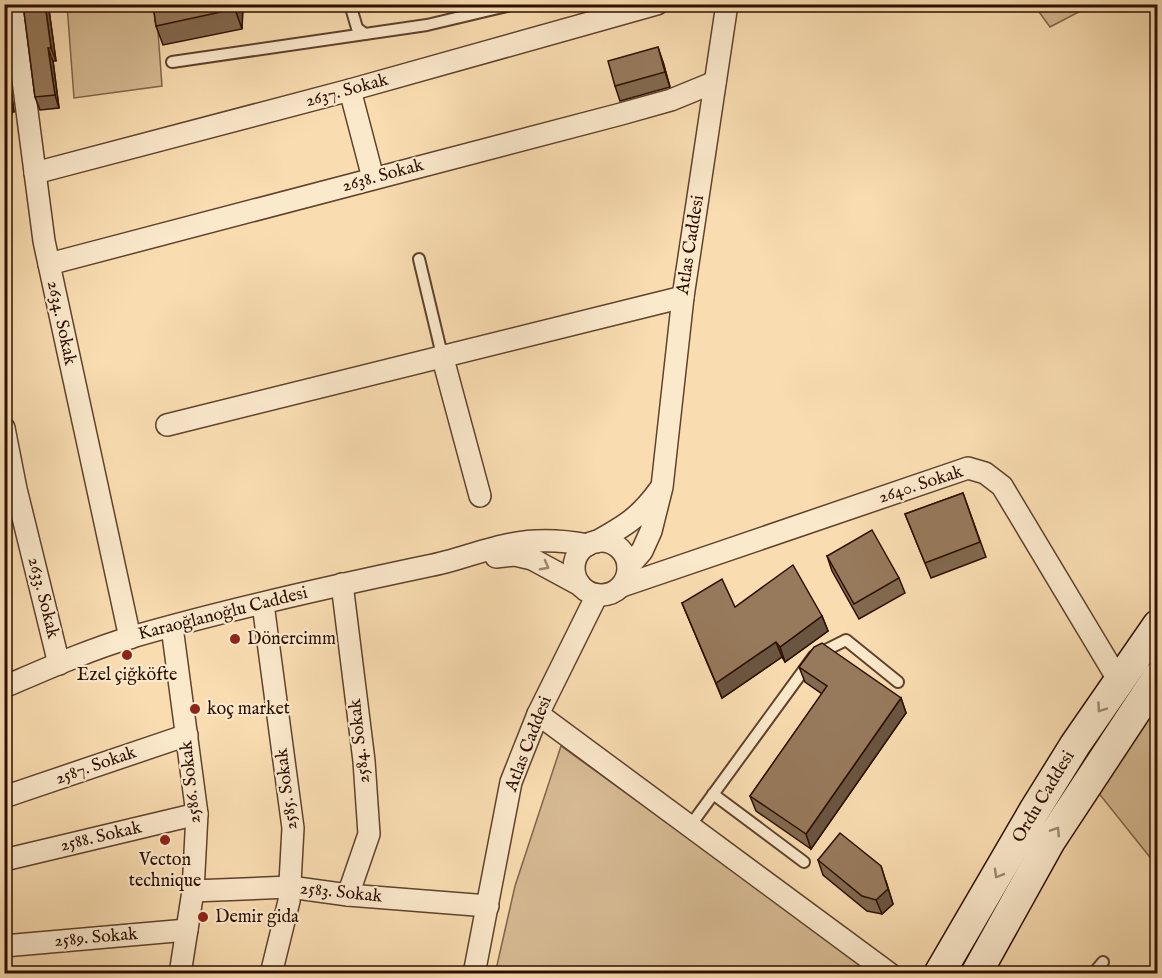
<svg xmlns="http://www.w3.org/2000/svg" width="1162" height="978" viewBox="0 0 1162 978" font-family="'IM FELL English',serif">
	<rect width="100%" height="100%" fill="#f9ddb1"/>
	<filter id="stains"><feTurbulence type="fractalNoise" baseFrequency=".00333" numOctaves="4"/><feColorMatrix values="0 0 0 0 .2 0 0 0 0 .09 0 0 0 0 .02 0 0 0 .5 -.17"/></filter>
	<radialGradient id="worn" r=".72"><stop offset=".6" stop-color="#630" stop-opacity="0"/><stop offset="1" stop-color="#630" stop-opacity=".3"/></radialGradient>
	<g fill="#d6ba93" stroke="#81644a" stroke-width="1.5">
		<polygon points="67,5 156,5 162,86 74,98"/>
		<polygon points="1034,5 1092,5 1050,27"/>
		<polygon points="1157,703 1157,866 1097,791"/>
		<polygon points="561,746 875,973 495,974 515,886"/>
	</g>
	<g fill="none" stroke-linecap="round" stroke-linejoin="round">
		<defs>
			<g id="service">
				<polyline points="350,4 357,28 365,34 427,25 515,4"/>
				<polyline points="172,62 365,34"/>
				<polyline points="419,259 442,355"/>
				<polyline points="713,794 804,862"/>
				<polyline points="690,826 814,656 846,640 898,682"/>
				<polyline points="1093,974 1103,962"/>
			</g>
			<g id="minor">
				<polyline points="13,4 44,241 130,638"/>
				<polyline points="350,90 373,178"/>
				<polyline points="35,173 350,90 657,4"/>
				<polyline points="49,264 621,114 671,100 715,82"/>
				<polyline points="442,355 480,496"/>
				<polyline points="167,425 683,297"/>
				<polyline points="4,428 16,489 59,664"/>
				<circle cx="601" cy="568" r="27"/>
				<path d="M596 542C625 526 640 517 660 489"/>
				<polyline points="496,557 515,555 532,559 580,585"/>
				<polyline points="628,567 642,551 651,531 662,487 683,297 727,4"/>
				<polyline points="342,584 364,761 369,834 348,895"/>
				<polyline points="622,586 968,468 985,473 1002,486 1119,681"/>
				<polyline points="263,604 293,828 289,901 271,974"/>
				<polyline points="172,627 197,814 193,891 180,974"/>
				<path d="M4 687C46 669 88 650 132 637 229 609 328 587 428 566 456 561 483 549 511 544 536 539 562 540 588 545"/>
				<polyline points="538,714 890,974"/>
				<polyline points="4,797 187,735"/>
				<polyline points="4,860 197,814"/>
				<polyline points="193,891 290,887 348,895 488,906"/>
				<polyline points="4,946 187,930"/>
				<polyline points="474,974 511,782 538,714 597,595"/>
			</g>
			<g id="secondary">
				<polyline points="939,974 1034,811 1075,745 1158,625"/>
				<polyline points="976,974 1050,841 1158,677"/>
			</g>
		</defs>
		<use href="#service" stroke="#5f422c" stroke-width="14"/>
		<use href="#minor" stroke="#5f422c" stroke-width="24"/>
		<use href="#secondary" stroke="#2c0f00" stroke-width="33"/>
		<use href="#service" stroke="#fbe9cc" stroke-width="10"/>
		<use href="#minor" stroke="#fbe9cc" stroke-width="21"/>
		<use href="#secondary" stroke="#fbe9cc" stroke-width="30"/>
	</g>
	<g fill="#82694f" stroke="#2c0f00" stroke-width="1.5">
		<polygon points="23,4 47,4 49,10 56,61 53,61 59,108 40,110 35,97"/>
		<polygon points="153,4 243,4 242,29 163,45 156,26"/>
		<polygon points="4,37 14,112 12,112 12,114 4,116"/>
		<polygon points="663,62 670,87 620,101 615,86"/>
		<polygon points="963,493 986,557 931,578 905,514"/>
		<polygon points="827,556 899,578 905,593 859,619 832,571"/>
		<polygon points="682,603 822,616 828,631 785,662 782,657 722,698"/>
		<polygon points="799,667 901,698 906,713 811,849 756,811 750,796 822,694 805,682"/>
		<polygon points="818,860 886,881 893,904 882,914 867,911 823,875"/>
	</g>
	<g fill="#6a5540" stroke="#2c0f00" stroke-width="1.5">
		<polygon points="45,4 47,4 49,10 56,61 51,48"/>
		<polygon points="235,4 243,4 242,29 235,9"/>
		<polygon points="4,37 14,112 10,100 4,58"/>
		<polygon points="658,47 663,62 670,87 665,72"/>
		<polygon points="48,48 53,61 59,108 55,95"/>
		<polygon points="822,616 828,631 785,662 780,647"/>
		<polygon points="776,642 782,657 722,698 716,683"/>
		<polygon points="901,698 906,713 811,849 806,834"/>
		<polygon points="881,866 893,904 882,914 876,900"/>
	</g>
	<g fill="#977a5c" stroke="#2c0f00" stroke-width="1.5">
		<polygon points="23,4 45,4 51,48 48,48 55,95 35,97"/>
		<polygon points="153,4 235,4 235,9 156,26"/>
		<polygon points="658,47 665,72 615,86 608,61"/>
		<polygon points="4,58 10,100 8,101 8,103 4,104"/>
		<polygon points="963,493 980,542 925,563 905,514"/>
		<polygon points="872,530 899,578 854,604 827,556"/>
		<polygon points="793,565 822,616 780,647 776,642 716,683 682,603 722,579 735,607"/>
		<polygon points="822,643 901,698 806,834 750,796 827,686 799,667 814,647"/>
		<polygon points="840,833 881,866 888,889 876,900 862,896 818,860"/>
	</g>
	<defs><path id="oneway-chevron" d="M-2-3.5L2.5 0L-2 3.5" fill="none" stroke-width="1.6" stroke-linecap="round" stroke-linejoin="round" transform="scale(1.5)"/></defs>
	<g stroke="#9e8770">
		<use href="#oneway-chevron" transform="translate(545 566) rotate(28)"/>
		<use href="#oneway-chevron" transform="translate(1101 708) rotate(125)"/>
		<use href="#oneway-chevron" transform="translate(1056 831) rotate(-57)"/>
		<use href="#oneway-chevron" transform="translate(998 874) rotate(120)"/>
	</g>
	<g fill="#8f2418" stroke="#fbe9cc" stroke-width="2">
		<circle cx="235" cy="639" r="6"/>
		<circle cx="127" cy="655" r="6"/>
		<circle cx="195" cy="709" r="6"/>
		<circle cx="165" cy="840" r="6"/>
		<circle cx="203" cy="917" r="6"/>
	</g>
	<g text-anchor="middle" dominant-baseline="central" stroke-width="4.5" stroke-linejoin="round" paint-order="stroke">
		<g font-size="18" fill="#2c0f00" stroke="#fbe9cc">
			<text transform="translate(347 91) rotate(-15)">2637. Sokak</text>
			<text transform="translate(383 176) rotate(-15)">2638. Sokak</text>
			<text transform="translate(691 245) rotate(-81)">Atlas Caddesi</text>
			<text transform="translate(61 323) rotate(78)">2634. Sokak</text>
			<text transform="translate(921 485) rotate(-18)">2640. Sokak</text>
			<text transform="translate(43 598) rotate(76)">2633. Sokak</text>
			<text transform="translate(223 614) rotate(-14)">Karaoğlanoğlu Caddesi</text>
			<text transform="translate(360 741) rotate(-96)">2584. Sokak</text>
			<text transform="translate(529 744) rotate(-69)">Atlas Caddesi</text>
			<text transform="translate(96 766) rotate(-19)">2587. Sokak</text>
			<text transform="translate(191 782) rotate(-96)">2586. Sokak</text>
			<text transform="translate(287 789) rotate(-97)">2585. Sokak</text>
			<text transform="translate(1044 797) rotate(-59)">Ordu Caddesi</text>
			<text transform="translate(101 837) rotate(-13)">2588. Sokak</text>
			<text transform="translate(341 893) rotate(6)">2583. Sokak</text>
			<text transform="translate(96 938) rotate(-5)">2589. Sokak</text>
		</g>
		<g font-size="18" fill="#2c0f00" stroke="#fbe9cc" text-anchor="start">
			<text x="247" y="639">Dönercimm</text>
			<text x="127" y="675" text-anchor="middle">Ezel çiğköfte</text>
			<text x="207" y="709">koç market</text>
			<text x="165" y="860" text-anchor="middle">Vecton<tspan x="165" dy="21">technique</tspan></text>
			<text x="215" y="917">Demir gida</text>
		</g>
	</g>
	<rect width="1162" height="978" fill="none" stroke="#f9ddb1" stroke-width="24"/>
	<rect x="6" y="6" width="1150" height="966" fill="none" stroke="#2c0f00" stroke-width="3"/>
	<rect x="12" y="12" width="1138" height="954" fill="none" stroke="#2c0f00" stroke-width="1.5"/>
	<rect width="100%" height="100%" filter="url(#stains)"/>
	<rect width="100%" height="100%" fill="url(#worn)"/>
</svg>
